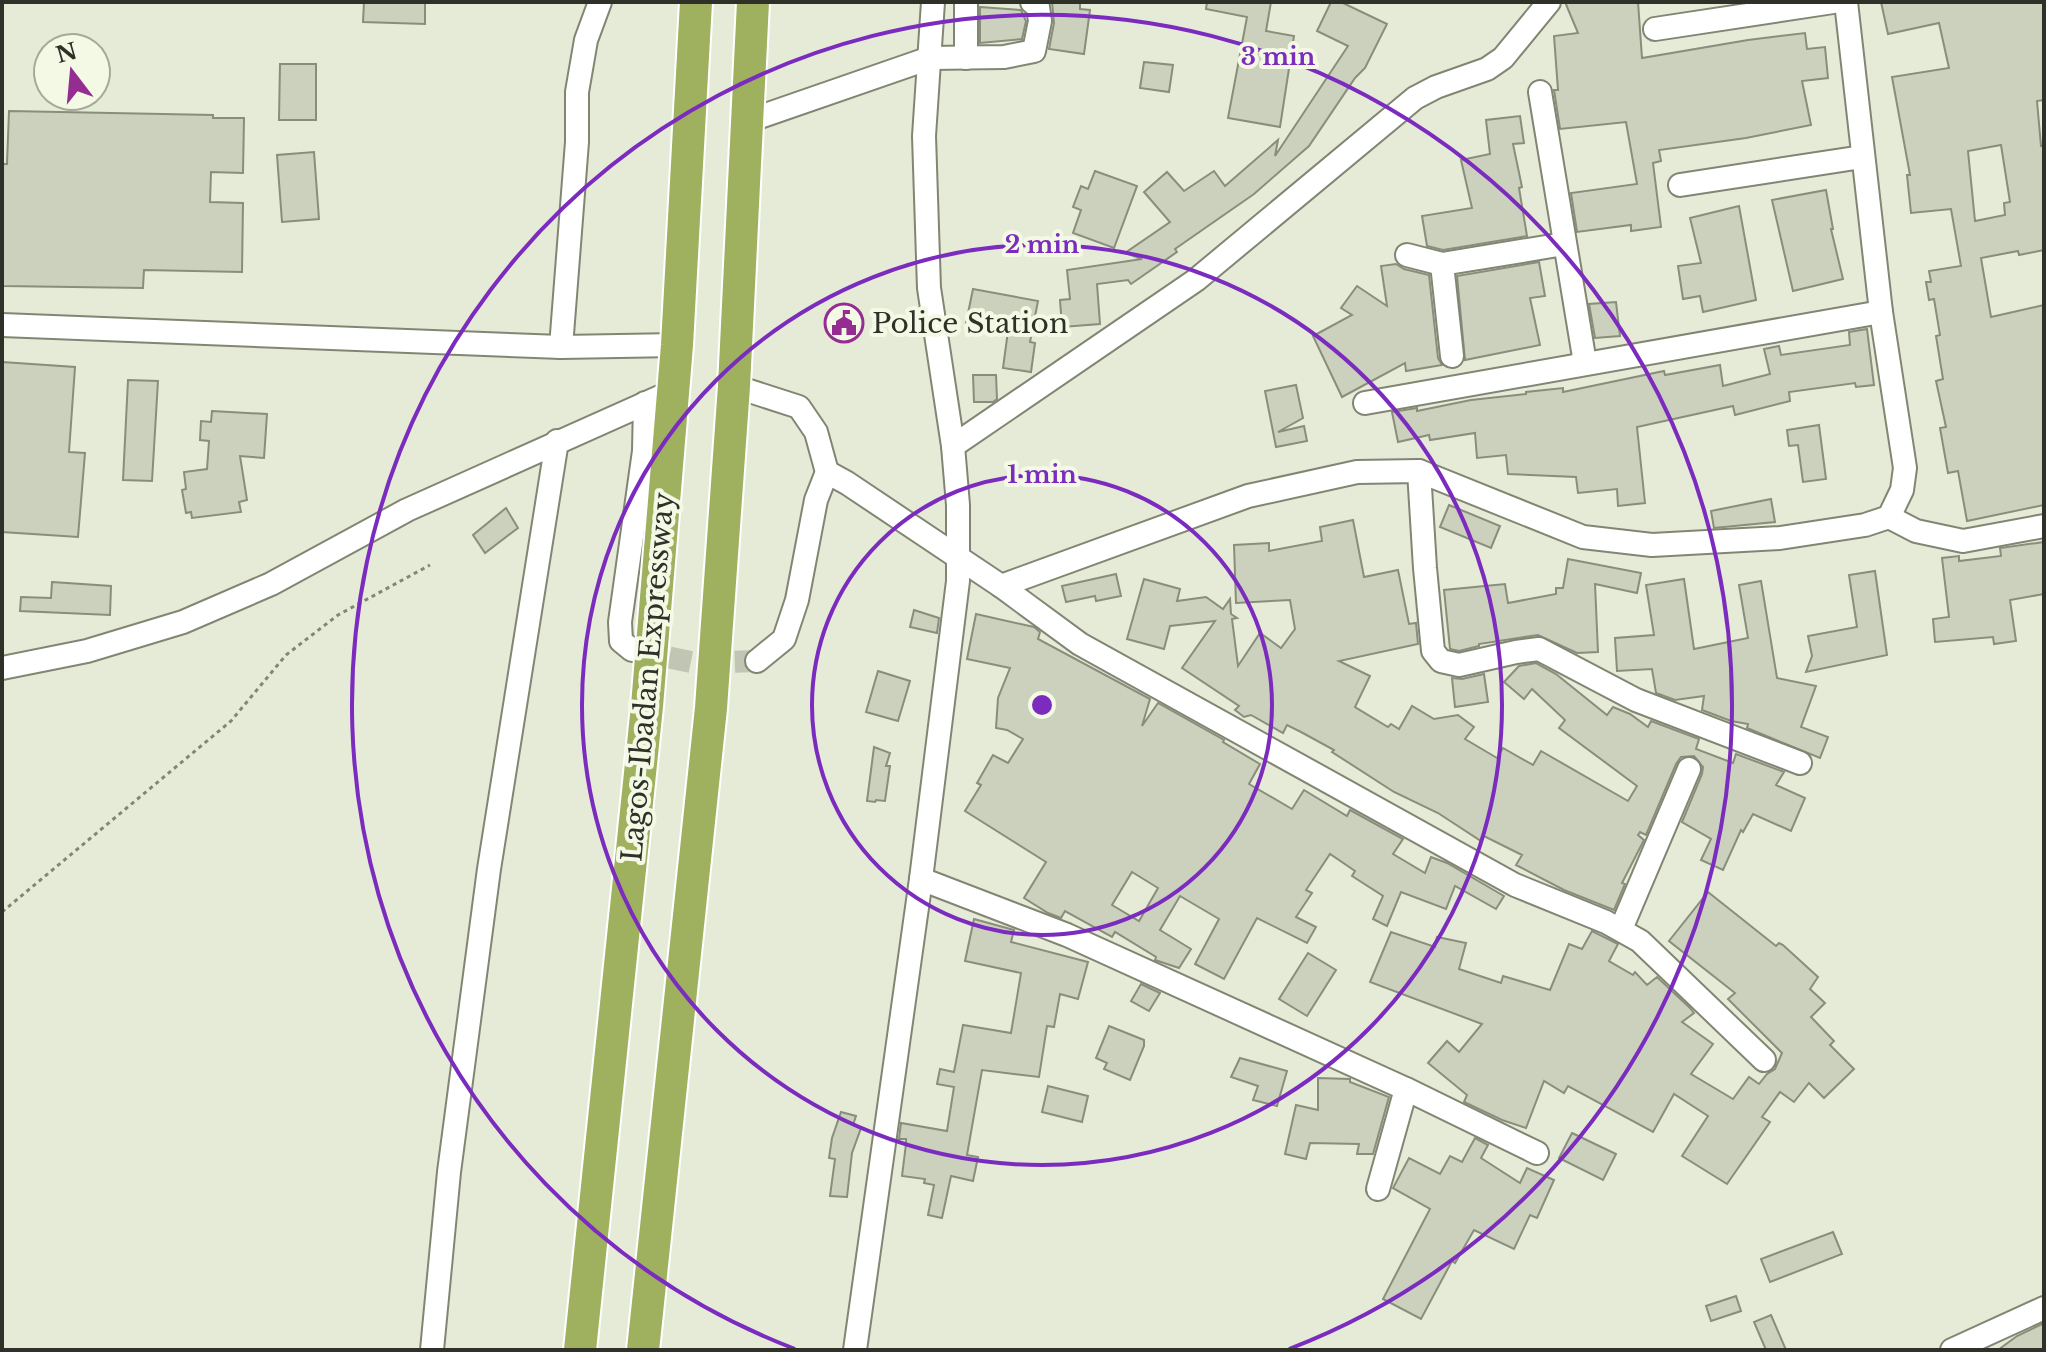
<svg xmlns="http://www.w3.org/2000/svg" width="2046" height="1352" viewBox="0 0 2046 1352" font-family="'Libre Baskerville',serif">
	<rect width="100%" height="100%" fill="#e6ebd7"/>
	<g fill="#ccd1bd" stroke="#888e7b" stroke-width="2" fill-rule="evenodd">
		<polygon points="364,2 425,2 425,24 363,22"/>
		<polygon points="1052,2 1080,2 1080,9 1090,10 1084,54 1049,49 1054,23"/>
		<polygon points="1207,2 1271,2 1266,31 1294,36 1280,127 1228,118 1247,17 1206,9"/>
		<polygon points="1331,2 1341,2 1387,24 1365,68 1355,78 1309,146 1254,194 1175,249 1177,252 1131,284 1128,280 1097,284 1100,324 1062,327 1060,300 1070,299 1067,270 1142,259 1125,253 1170,222 1144,192 1167,172 1184,191 1214,171 1225,186 1278,140 1275,156 1348,46 1317,31"/>
		<polygon points="1565,2 1638,2 1642,58 1748,40 1805,33 1807,49 1825,47 1828,78 1802,81 1811,125 1746,138 1659,150 1661,161 1653,163 1661,227 1631,231 1631,225 1577,232 1571,193 1637,184 1626,122 1560,129 1554,90 1558,90 1554,36 1578,33"/>
		<path d="M1881 2H2044V100L2037 101 2041 146H2044V250L2019 255 2018 251 1981 258 1991 317 2044 305V505L1967 521 1958 471 1948 473 1940 428 1946 427 1936 381 1943 379 1936 336 1940 335 1934 299 1929 300 1926 282H1931L1929 271 1961 266 1951 209 1911 213 1907 175H1910L1892 77 1949 68 1939 23 1888 34ZM2001 145 2010 202 2004 203 2005 215 1975 221 1968 151Z"/>
		<polygon points="980,7 1021,10 1026,21 1022,39 980,43"/>
		<polygon points="1144,62 1173,65 1169,92 1140,88"/>
		<polygon points="280,64 316,64 316,120 279,120"/>
		<polygon points="9,111 213,115 213,118 244,118 243,173 211,172 210,202 243,203 242,272 144,270 143,288 2,286 2,164 7,164"/>
		<polygon points="1520,116 1524,143 1513,144 1522,187 1519,188 1527,236 1443,250 1427,246 1422,216 1472,208 1461,160 1490,154 1486,120"/>
		<polygon points="314,152 319,219 282,222 277,155"/>
		<polygon points="1095,171 1137,186 1114,248 1073,233 1081,210 1073,207 1081,186 1088,189"/>
		<polygon points="1826,190 1833,229 1831,229 1843,279 1793,291 1772,200"/>
		<polygon points="1739,206 1756,300 1703,312 1700,296 1683,299 1678,266 1701,263 1690,218"/>
		<polygon points="1539,262 1545,296 1530,298 1540,345 1465,360 1457,276"/>
		<polygon points="1396,264 1404,269 1429,275 1438,358 1442,365 1406,371 1405,363 1342,397 1313,336 1352,315 1341,308 1357,286 1387,306 1381,266"/>
		<polygon points="973,289 1038,301 1030,342 1035,343 1031,372 1003,368 1008,331 966,323"/>
		<polygon points="1616,302 1620,336 1595,338 1589,304"/>
		<polygon points="1867,329 1874,385 1856,387 1855,383 1789,392 1790,401 1735,415 1733,406 1637,427 1645,503 1618,506 1617,489 1578,493 1576,477 1508,474 1506,455 1477,458 1475,433 1430,440 1429,435 1398,442 1392,412 1417,408 1417,411 1471,400 1526,394 1526,392 1563,388 1563,392 1664,371 1665,375 1720,365 1723,386 1770,374 1764,349 1779,346 1781,355 1850,345 1849,332"/>
		<polygon points="2,362 75,367 69,452 85,453 78,537 2,532"/>
		<polygon points="973,375 996,375 997,399 993,402 974,402"/>
		<polygon points="128,380 158,381 152,481 123,480"/>
		<polygon points="1296,385 1303,418 1278,432 1304,426 1307,441 1276,447 1265,391"/>
		<polygon points="212,411 267,414 264,458 240,456 247,500 239,502 241,512 192,518 191,512 186,513 182,490 186,489 184,472 207,469 209,441 200,440 201,421 211,422"/>
		<polygon points="1819,425 1826,479 1803,482 1798,445 1789,446 1787,430"/>
		<polygon points="1771,499 1775,522 1714,528 1711,511"/>
		<polygon points="1449,505 1500,526 1491,548 1440,527"/>
		<polygon points="506,508 518,528 485,553 473,535"/>
		<polygon points="1353,520 1364,577 1398,570 1409,624 1416,623 1418,644 1339,661 1370,676 1355,707 1388,727 1391,724 1399,729 1412,706 1434,719 1458,715 1474,727 1465,739 1497,758 1503,748 1533,765 1541,751 1628,801 1637,786 1559,728 1565,720 1532,689 1524,699 1504,682 1519,666 1536,663 1556,674 1607,715 1613,707 1630,714 1648,727 1651,721 1699,739 1696,749 1733,763 1736,754 1784,772 1776,785 1805,798 1791,831 1753,814 1743,832 1741,830 1723,870 1701,860 1711,839 1682,822 1702,774 1703,767 1694,756 1681,757 1676,764 1646,835 1640,832 1638,835 1644,840 1622,883 1625,884 1614,910 1564,890 1516,865 1522,855 1484,836 1481,841 1438,813 1394,792 1332,752 1334,750 1301,732 1287,725 1283,733 1251,715 1244,717 1235,710 1239,706 1182,668 1215,621 1170,626 1164,649 1127,639 1144,579 1180,589 1177,601 1206,597 1223,609 1230,599 1231,614 1237,618 1232,619 1238,666 1260,633 1281,648 1295,629 1290,600 1236,603 1234,545 1269,543 1269,551 1322,541 1320,527"/>
		<polygon points="2044,542 2044,594 2010,600 2016,641 1994,644 1993,637 1935,642 1933,619 1949,617 1942,558 1959,556 1959,561 2001,556 2000,548"/>
		<polygon points="1568,559 1641,573 1637,593 1595,584 1598,652 1577,653 1538,635 1479,644 1479,646 1459,651 1450,649 1444,590 1505,584 1508,603 1556,594 1556,588 1563,588"/>
		<polygon points="1875,571 1887,655 1806,672 1812,656 1808,636 1857,627 1849,575"/>
		<polygon points="1116,574 1121,596 1096,601 1095,596 1066,602 1062,586"/>
		<polygon points="1684,579 1694,649 1748,638 1739,585 1761,581 1777,678 1816,686 1801,727 1828,737 1820,758 1747,728 1748,724 1731,721 1702,710 1704,696 1675,700 1656,693 1652,669 1617,671 1615,638 1654,635 1646,585"/>
		<polygon points="52,582 111,586 110,615 20,611 21,597 51,598"/>
		<polygon points="914,610 939,618 937,633 910,627"/>
		<path d="M976 614 1034 627 1040 632 1038 639 1150 699 1142 726 1158 703 1224 740 1223 742 1260 764 1249 784 1292 809 1304 790 1347 816 1350 810 1403 839 1393 854 1425 873 1431 857 1447 863 1504 896 1496 909 1455 886 1446 909 1401 892 1387 926 1373 919 1383 896 1352 876 1355 871 1330 854 1306 890 1312 893 1296 917 1316 927 1307 943 1257 918 1224 979 1195 964 1219 919 1180 896 1160 930 1191 949 1179 968 1155 960 1156 957 1115 932 1112 937 1065 911 1061 918 1048 913 1024 898 1046 862 965 811 981 785 977 783 993 755 1008 763 1023 739 1007 730 996 728 998 698 1010 668 967 659ZM1132 872 1158 888 1139 921 1112 905Z"/>
		<polygon points="878,671 910,681 898,721 866,712"/>
		<polygon points="1484,674 1488,702 1455,707 1452,678 1462,679"/>
		<polygon points="874,747 890,753 886,766 890,766 885,801 876,800 875,802 867,801"/>
		<polygon points="1708,892 1776,946 1779,943 1783,945 1818,977 1810,989 1825,1003 1811,1017 1834,1041 1830,1045 1854,1069 1824,1098 1809,1083 1794,1102 1780,1092 1762,1117 1770,1122 1727,1184 1682,1156 1708,1116 1674,1094 1653,1132 1568,1086 1564,1093 1544,1081 1526,1128 1502,1120 1464,1102 1467,1095 1428,1063 1447,1041 1459,1052 1482,1024 1370,982 1391,932 1435,947 1437,937 1466,943 1459,969 1501,983 1503,976 1550,990 1569,944 1582,949 1592,931 1618,944 1609,961 1633,975 1635,972 1647,985 1657,977 1690,1008 1694,1013 1682,1022 1713,1044 1691,1074 1733,1099 1749,1077 1759,1084 1767,1074 1775,1069 1782,1053 1728,999 1735,993 1669,941"/>
		<polygon points="974,919 1014,930 1011,942 1088,962 1078,999 1060,994 1054,1027 1047,1026 1039,1077 982,1070 967,1155 978,1157 973,1181 951,1176 942,1218 928,1215 934,1185 924,1183 925,1179 902,1176 906,1144 906,1139 899,1139 901,1123 947,1131 954,1087 937,1084 940,1069 954,1072 963,1025 1011,1033 1021,973 965,961"/>
		<polygon points="1308,953 1336,970 1307,1016 1279,999"/>
		<polygon points="1141,984 1160,993 1149,1011 1131,1001"/>
		<polygon points="1109,1026 1144,1040 1144,1046 1130,1080 1104,1069 1107,1063 1096,1058"/>
		<polygon points="1240,1058 1287,1071 1277,1106 1253,1100 1258,1086 1231,1077"/>
		<polygon points="1318,1078 1350,1079 1350,1082 1389,1097 1373,1154 1357,1154 1359,1144 1310,1143 1306,1159 1285,1154 1296,1105 1318,1110"/>
		<polygon points="1048,1086 1088,1096 1082,1122 1042,1112"/>
		<polygon points="841,1112 856,1116 853,1125 861,1128 852,1153 847,1197 830,1196 835,1159 829,1158 832,1138"/>
		<polygon points="1572,1133 1616,1154 1603,1180 1559,1158"/>
		<polygon points="1475,1138 1488,1145 1481,1158 1520,1183 1527,1168 1554,1180 1537,1218 1530,1215 1514,1249 1474,1230 1455,1263 1452,1261 1421,1319 1383,1299 1430,1209 1393,1188 1409,1158 1440,1174 1450,1156 1462,1162"/>
		<polygon points="1833,1232 1842,1254 1770,1282 1761,1259"/>
		<polygon points="1736,1296 1741,1311 1711,1321 1706,1306"/>
		<polygon points="1771,1315 1786,1350 1766,1350 1754,1322"/>
		<polygon points="2044,1323 2044,1350 1998,1350 2017,1336"/>
	</g>
	<g fill="none" stroke-linecap="round" stroke-linejoin="round">
		<polyline stroke="#c1c6b4" stroke-width="22" stroke-dasharray="22 11" stroke-linecap="butt" points="637,651 696,663 757,661"/>
		<defs>
			<g id="minor">
				<polyline points="966,2 966,58"/>
				<polyline points="1655,29 1833,2"/>
				<polyline points="1540,92 1585,363"/>
				<polyline points="748,121 930,58 1004,57 1034,51 1040,21 1038,7 1032,2"/>
				<polyline points="1680,185 1862,157"/>
				<polyline points="1407,255 1442,264 1564,244"/>
				<polyline points="1442,264 1452,356"/>
				<polyline points="2,325 561,347 677,345"/>
				<polyline points="561,347 577,142 577,92 586,40 600,2"/>
				<polyline points="734,386 799,407 816,432 827,472 847,483 1001,586 1080,644 1515,885 1606,922 1640,941 1764,1060"/>
				<polyline points="1365,403 1881,312"/>
				<polyline points="953,446 1196,280 1415,98 1436,87 1487,69 1503,58 1549,2"/>
				<polyline points="1419,471 1425,568 1433,651 1441,661 1459,665 1516,652 1539,649 1636,700 1800,763"/>
				<polyline points="1889,517 1916,531 1963,541 2044,526"/>
				<polyline points="1001,586 1248,496 1357,472 1419,471 1583,537 1652,545 1780,538 1865,525 1889,517 1902,490 1905,468 1881,312 1846,2"/>
				<polyline points="632,650 621,641 620,622 644,451 645,403"/>
				<polyline points="757,661 784,639 797,600 816,500 827,472"/>
				<polyline points="2,668 87,651 183,622 271,584 407,510 673,391"/>
				<polyline points="921,879 1067,935 1406,1089 1537,1153"/>
				<polyline points="1621,929 1689,769"/>
				<polyline points="1378,1189 1406,1089"/>
				<polyline points="432,1350 449,1172 489,869 557,441"/>
				<polyline points="855,1350 921,879 958,581 958,505 953,446 929,288 924,136 933,2"/>
				<polyline points="1952,1350 2044,1308"/>
			</g>
			<g id="highway">
				<polyline points="580,1350 647,706 677,345 696,2"/>
				<polyline points="643,1350 711,708 734,386 753,2"/>
			</g>
		</defs>
		<use href="#minor" stroke="#818673" stroke-width="26"/>
		<use href="#highway" stroke="#fff" stroke-width="36"/>
		<polyline stroke="#828578" stroke-width="3" stroke-dasharray="4 4" stroke-linecap="butt" points="2,912 231,721 286,655 338,615 430,565"/>
		<use href="#minor" stroke="#fff" stroke-width="22"/>
		<use href="#highway" stroke="#9fb15e" stroke-width="32"/>
	</g>
	<g fill="none" stroke="#7b2cbf" stroke-width="4">
		<circle cx="1042" cy="705" r="230"/>
		<circle cx="1042" cy="705" r="460"/>
		<path d="M795 1349A690 690 0 1 1 1289 1349"/>
	</g>
	<defs>
		<symbol id="civic-ring" viewBox="-11 -11 22 22"><circle r="9.5" fill="#f3f9e4" stroke="#942c91" stroke-width="1.5"/><path d="M-.6-6.5H3V-4.5H.6V-3L4-1V1h2V6H-6V1h2V-1L-.6-3ZM-1.2 2.5V6h2.4V2.5Z" fill="#942c91"/></symbol>
	</defs>
	<g fill-rule="evenodd">
		<use href="#civic-ring" x="822" y="301" width="44" height="44"/>
	</g>
	<g text-anchor="middle" dominant-baseline="central" stroke-width="8" stroke-linejoin="round" paint-order="stroke">
		<g font-size="28" fill="#2f3129" stroke="#f3f9e4" text-anchor="start">
			<text x="872" y="323">Police Station</text>
		</g>
		<g font-size="28" fill="#2f3129" stroke="#f3f9e4">
			<text transform="translate(648 677) rotate(-85)">Lagos-Ibadan Expressway</text>
		</g>
	</g>
	<circle cx="1042" cy="705" r="12" fill="#7b2cbf" stroke="#f3f9e4" stroke-width="4"/>
	<g font-size="24" text-anchor="middle" font-weight="bold" fill="#7b2cbf" stroke="#f3f9e4" stroke-width="8" stroke-linejoin="round" paint-order="stroke">
		<text x="1278" y="65">3 min</text>
		<text x="1042" y="253">2 min</text>
		<text x="1042" y="483">1 min</text>
	</g>
	<rect width="2046" height="1352" fill="none" stroke="#2f3129" stroke-width="8"/>
	<g transform="translate(72 72) rotate(344)"><circle r="38" fill="#f3f9e4" stroke="#a5a999" stroke-width="2"/>
	<path d="M0-6L14 30L0 20L-14 30Z" fill="#942c91"/>
	<text y="-12" font-size="22" font-weight="bold" text-anchor="middle" fill="#2f3129">N</text>
	</g>
</svg>
